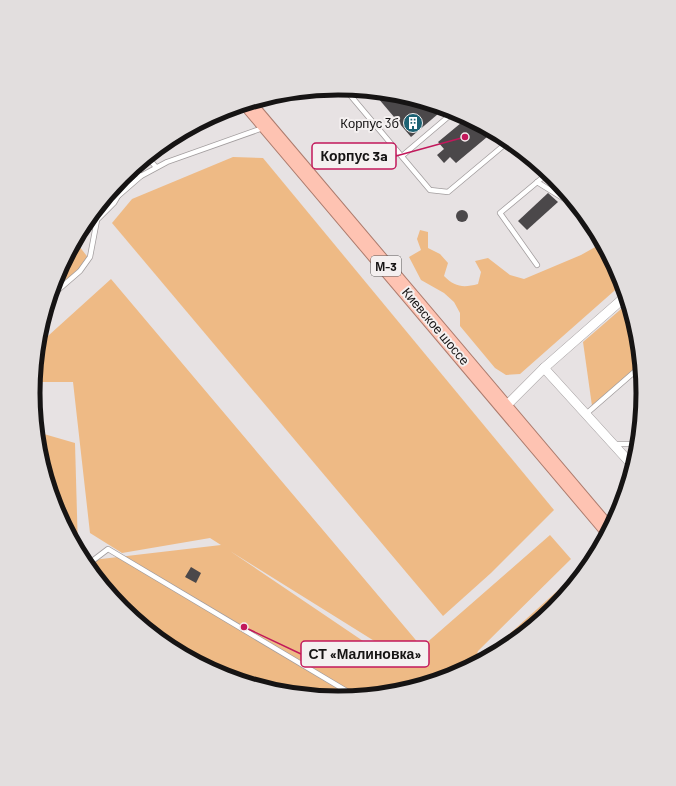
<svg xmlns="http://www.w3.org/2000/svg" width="676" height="786" viewBox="0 0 676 786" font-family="Barlow,sans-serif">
	<rect width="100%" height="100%" fill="#e7e2e3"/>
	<g fill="#eeba85">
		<polygon points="233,157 263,158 554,510 491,573 443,616 112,223 132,199"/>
		<path d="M420 230 428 232V248L440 254 448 263 444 276C455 287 463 288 478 284L481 272 475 261 488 258 510 275 524 279 581 255 597 246 600 240 622 284 520 374 506 375 495 368 460 326V313L454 302 444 293 421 280 409 257 421 250 417 239Z"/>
		<polygon points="75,241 90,260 51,293 56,276"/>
		<path d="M111 279 420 645 400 657 230 551 400 666 550 535 571 559 478 651C476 656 475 662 472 665 464 674 430 682 418 686 335 711 241 693 169 647 136 626 106 593 84 561L221 545 210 538 122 553 90 533 73 382H34L38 345Z"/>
		<polygon points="628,303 637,334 640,364 592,406 583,342"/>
		<polygon points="37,432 75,443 78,550 56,509 39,452"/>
		<path d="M566 583 571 588C547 617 518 641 485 659L486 655Z"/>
	</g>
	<g fill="#4b484a">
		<polygon points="372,91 398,94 445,108 411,137"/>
		<polygon points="467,118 493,132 456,163 450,157 444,163 437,155 444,149 438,142"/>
		<polygon points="548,193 558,202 527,230 518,221"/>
		<circle cx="462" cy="216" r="6"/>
		<polygon points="191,567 201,573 196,583 185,577"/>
	</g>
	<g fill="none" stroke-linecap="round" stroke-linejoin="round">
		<defs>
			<g id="service">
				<polyline points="345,89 430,190 448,192 509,141"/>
				<polyline points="402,156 455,111"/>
				<polyline points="147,157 156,167"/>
				<polyline points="135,170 141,176"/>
				<polyline points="537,182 571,203 592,226"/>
				<polyline points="112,190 118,196 141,176 167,162 263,128"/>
				<polyline points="537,265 500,213 548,173"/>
				<polyline points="50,297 80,271 90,257 97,220 114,203 118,196"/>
				<polyline points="586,414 640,367"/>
				<polyline points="614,444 638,444"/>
				<polyline points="87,565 108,549 355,696"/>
				<polyline points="533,626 566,594"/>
			</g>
			<g id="minor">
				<polyline points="544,368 633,466"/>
				<polyline points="505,407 544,368 626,296"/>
			</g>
			<polyline id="trunk" points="247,103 609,531"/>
		</defs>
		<use href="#service" stroke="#a29d9e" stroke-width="6"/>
		<use href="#minor" stroke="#a29d9e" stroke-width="10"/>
		<use href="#trunk" stroke="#ad7c6e" stroke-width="18"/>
		<use href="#service" stroke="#fff" stroke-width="4.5"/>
		<use href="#minor" stroke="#fff" stroke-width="9"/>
		<use href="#trunk" stroke="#fec3b2" stroke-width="16"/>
	</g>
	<defs>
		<symbol id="building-disc" viewBox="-11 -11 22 22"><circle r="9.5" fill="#1c6273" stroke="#f4f0f0"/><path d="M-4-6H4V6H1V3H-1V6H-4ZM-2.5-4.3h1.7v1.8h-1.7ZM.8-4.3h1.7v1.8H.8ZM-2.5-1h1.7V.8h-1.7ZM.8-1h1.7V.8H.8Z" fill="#fff"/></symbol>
	</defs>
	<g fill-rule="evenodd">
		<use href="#building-disc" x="402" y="112" width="22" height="22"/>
	</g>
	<g text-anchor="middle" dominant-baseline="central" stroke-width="4" stroke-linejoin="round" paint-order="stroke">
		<rect fill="#f4f0f0" stroke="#595656" stroke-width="1" x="371" y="256" width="30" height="20" rx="3"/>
		<g font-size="12" font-weight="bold" fill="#161414">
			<text x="386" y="266">М-3</text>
		</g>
		<g font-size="13" fill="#161414" stroke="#f4f0f0" text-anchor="end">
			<text x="399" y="123">Корпус 3б</text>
		</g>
		<g font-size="13" fill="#161414" stroke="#f4f0f0">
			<text transform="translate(436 326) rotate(50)">Киевское шоссе</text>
		</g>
	</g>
	<path d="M0 0H676V786H0ZM40 393a298 298 0 1 1 596 0a298 298 0 1 1-596 0Z" fill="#e2dede" fill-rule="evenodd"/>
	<path fill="none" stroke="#161414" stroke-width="5" d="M40 393a298 298 0 1 1 596 0a298 298 0 1 1-596 0Z"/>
	<path fill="none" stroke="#c2185b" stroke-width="1.5" d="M465 137L396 156M244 627L301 654"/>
	<g fill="#c2185b" stroke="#f4f0f0" stroke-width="1.5">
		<circle cx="465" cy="137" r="4"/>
		<circle cx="244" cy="627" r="4"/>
	</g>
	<g fill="#f4f0f0" stroke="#c2185b" stroke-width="1.5">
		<rect x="312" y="143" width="84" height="26" rx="4"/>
		<rect x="301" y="641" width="128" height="26" rx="4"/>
	</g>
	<g font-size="14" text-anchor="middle" font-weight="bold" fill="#161414">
		<text x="354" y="161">Корпус 3a</text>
		<text x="365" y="659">СТ «Малиновка»</text>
	</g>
</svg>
